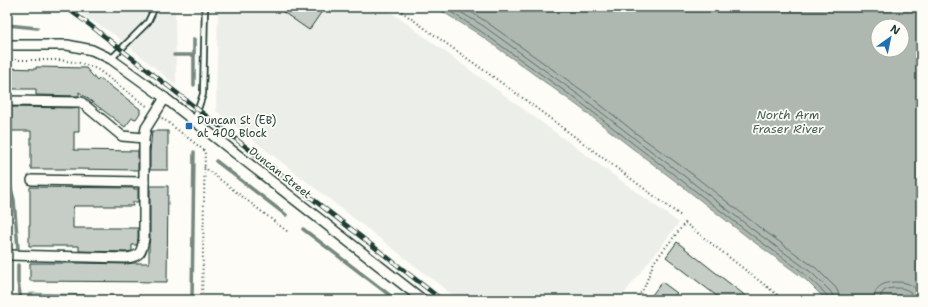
<svg xmlns="http://www.w3.org/2000/svg" width="928" height="307" viewBox="0 0 928 307" font-family="'Shantell Sans',sans-serif">
	<rect width="100%" height="100%" fill="#fdfcf7"/>
	<filter id="ink" filterUnits="userSpaceOnUse"><feTurbulence type="fractalNoise" baseFrequency=".025" numOctaves="2"/><feDisplacementMap in="SourceGraphic" scale="8" xChannelSelector="R" yChannelSelector="G"/><feConvolveMatrix kernelMatrix="1 2 1 2 8 2 1 2 1" color-interpolation-filters="sRGB"/></filter>
	<g filter="url(#ink)">
		<g fill="#eceee9">
			<polygon points="70,7 175,7 176,85 115,35"/>
			<polygon points="218,7 384,7 679,223 619,300 459,300 216,111"/>
		</g>
		<polygon fill="#dde0db" stroke="#7e8e88" points="29,293 181,298 181,300 29,300"/>
		<path fill="#aeb8b1" stroke="#75877f" fill-rule="evenodd" d="M436 7H921V300H906L903 297H890L886 300H827L823 297 806 280 794 271 750 239 682 186 628 145 578 106 477 33 448 15ZM878 26H902V50H878Z"/>
		<g fill="none" stroke-linecap="round" stroke-linejoin="round">
			<g stroke="#586e66" stroke-width="1">
				<polyline points="443,7 479,30 580,102 631,142 685,183 753,236 797,268 808,277 828,296 829,300"/>
				<polyline points="452,7 482,25 583,98 634,138 688,179 756,232 800,264 812,273 831,292 833,296 834,300"/>
				<polyline points="463,7 485,21 587,94 637,134 692,174 759,227 803,259 816,268 836,288 839,294 840,300"/>
				<path d="M874 300C874 285 885 282 898 282 909 282 919 287 919 300"/>
				<path d="M880 300C880 290 888 288 896 288 905 288 912 290 913 300"/>
			</g>
			<g stroke="#75877f" stroke-width="3.5">
				<polyline points="7,25 37,28"/>
				<polyline points="174,55 194,55"/>
				<polyline points="194,85 194,39"/>
				<polyline points="216,161 286,215"/>
				<polyline points="7,174 14,200 18,249"/>
				<polyline points="303,229 396,300"/>
				<polyline points="18,265 18,282 21,300"/>
				<polyline points="192,300 194,152"/>
			</g>
		</g>
		<g fill="#c6cdc7" stroke="#1f3d34">
			<polygon points="276,7 325,7 309,30"/>
			<polygon points="36,67 86,68 97,81 100,78 140,109 140,113 136,119 132,118 125,127 79,92 79,96 36,95 36,89 7,89 7,68 36,69"/>
			<polygon points="7,107 79,108 79,132 74,132 74,150 138,151 138,170 74,169 31,169 31,131 7,131"/>
			<polygon points="152,131 168,131 168,170 150,170 150,152"/>
			<polygon points="150,186 168,186 167,282 30,281 30,263 79,263 126,264 134,263 149,263 149,245 150,238"/>
			<polygon points="30,187 134,188 134,189 138,189 138,202 133,202 133,206 74,206 73,209 73,228 138,228 138,238 137,245 132,245 132,251 126,252 79,251 79,246 29,246 29,225 30,225"/>
			<polygon points="677,242 711,269 751,300 722,300 666,257"/>
			<polygon points="662,282 677,293 671,300 648,300"/>
		</g>
		<g fill="none" stroke-linecap="round" stroke-linejoin="round">
			<defs>
				<g id="service">
					<polyline points="111,59 148,22 155,7"/>
					<polyline points="194,121 203,94 205,7"/>
				</g>
				<g id="minor">
					<polyline points="7,45 67,45 92,50 111,59 165,98 423,300"/>
					<polyline points="7,101 81,102 122,136 144,138"/>
					<polyline points="32,180 144,182"/>
					<path d="M7 255 126 258C140 257 142 252 144 238V138L146 128 165 98"/>
				</g>
			</defs>
			<use href="#service" stroke="#1f3d34" stroke-width="8"/>
			<use href="#minor" stroke="#1f3d34" stroke-width="12"/>
			<g stroke="#1f3d34" stroke-width="2" stroke-dasharray="1 3" stroke-linecap="butt">
				<polyline points="395,7 520,96 681,216"/>
				<polyline points="7,60 59,60 80,63 97,69 148,107"/>
				<polyline points="162,118 205,151 202,300"/>
				<polyline points="204,167 288,232"/>
				<polyline points="636,300 644,288 654,262 685,223 784,300"/>
			</g>
			<use href="#service" stroke="#fdfcf7" stroke-width="4.5"/>
			<use href="#minor" stroke="#fdfcf7" stroke-width="9"/>
			<defs>
				<polyline id="rail" points="65,7 86,22 442,300"/>
			</defs>
			<use href="#rail" stroke="#1f3d34" stroke-width="4.5"/>
			<use href="#rail" stroke="#fdfcf7" stroke-width="3" stroke-dasharray="9" stroke-linecap="butt"/>
		</g>
	</g>
	<rect fill="#1f6fb2" stroke="#fdfcf7" stroke-width="1.5" x="185" y="122" width="8" height="8" rx="2"/>
	<g text-anchor="middle" dominant-baseline="central" stroke-width="3.5" stroke-linejoin="round" paint-order="stroke">
		<g font-size="11" fill="#1f3d34" stroke="#fdfcf7" text-anchor="start">
			<text x="197" y="120">Duncan St (EB)<tspan x="197" dy="13">at 400 Block</tspan></text>
		</g>
		<g font-size="11" fill="#1f3d34" stroke="#fdfcf7">
			<text transform="translate(280 173) rotate(38)">Duncan Street</text>
		</g>
		<g font-size="12" font-style="italic" fill="#435c53" stroke="#fdfcf7">
			<text x="788" y="115">North Arm<tspan x="788" dy="14">Fraser River</tspan></text>
		</g>
	</g>
	<rect width="928" height="307" fill="none" stroke="#fdfcf7" stroke-width="24"/>
	<rect x="12" y="12" width="904" height="283" fill="none" stroke="#1f3d34" stroke-width="1.5" filter="url(#ink)"/>
	<g transform="translate(890 38) rotate(33)"><circle r="19" fill="#fdfcf7" stroke="#a4b0a9"/>
	<path d="M0-3L7 15L0 10L-7 15Z" fill="#1f6fb2"/>
	<text y="-6" font-size="11" font-weight="bold" text-anchor="middle" fill="#1f3d34">N</text>
	</g>
</svg>
